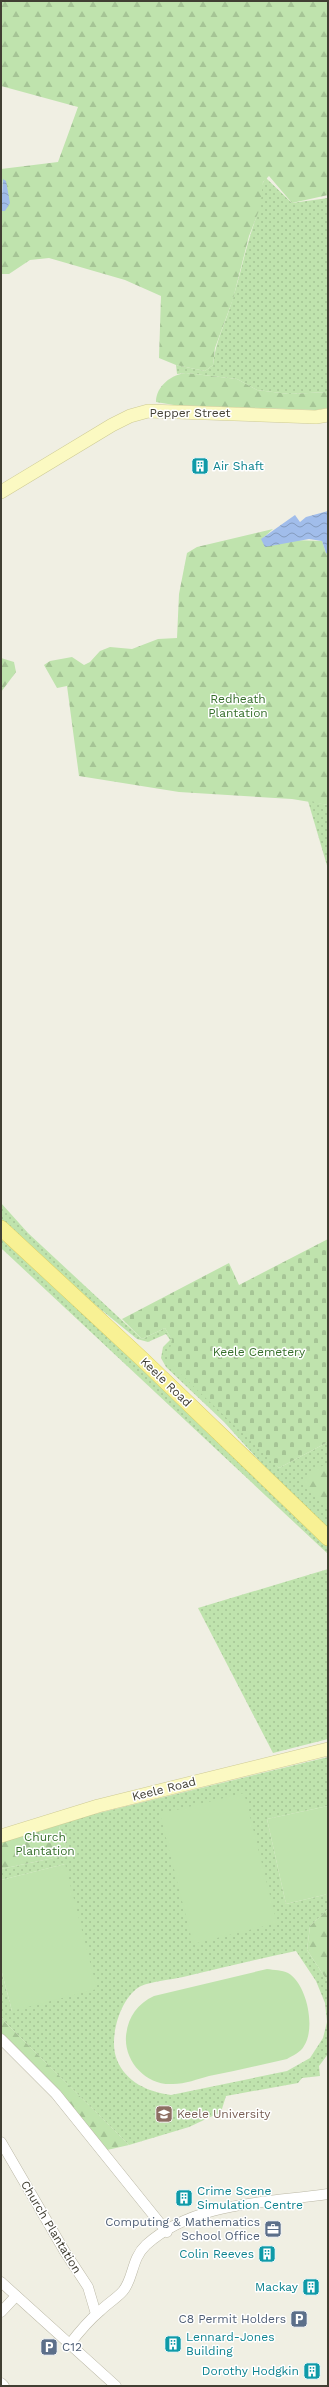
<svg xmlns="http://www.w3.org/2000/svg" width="329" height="2387" viewBox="0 0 329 2387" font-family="'Work Sans',sans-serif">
	<defs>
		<pattern id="grass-dots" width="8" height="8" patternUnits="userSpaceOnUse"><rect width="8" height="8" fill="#bfe3ad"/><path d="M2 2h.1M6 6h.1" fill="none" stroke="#a5c495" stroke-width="1.8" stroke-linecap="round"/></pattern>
		<pattern id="forest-firs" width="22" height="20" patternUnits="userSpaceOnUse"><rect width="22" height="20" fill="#bfe3ad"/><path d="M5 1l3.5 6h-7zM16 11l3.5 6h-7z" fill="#a5c495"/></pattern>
		<pattern id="cemetery-stones" width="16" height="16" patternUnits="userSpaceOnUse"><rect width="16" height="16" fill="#bfe3ad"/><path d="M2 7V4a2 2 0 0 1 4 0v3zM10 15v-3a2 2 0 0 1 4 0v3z" fill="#a5c495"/></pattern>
		<pattern id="water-waves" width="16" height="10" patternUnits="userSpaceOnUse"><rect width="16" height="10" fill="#a1bdeb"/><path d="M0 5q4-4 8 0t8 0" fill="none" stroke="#859bbf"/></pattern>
	</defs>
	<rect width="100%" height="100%" fill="#f0efe3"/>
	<g fill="url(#grass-dots)" fill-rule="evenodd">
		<path d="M266 178 292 203 328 198V392L289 394 257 390 237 379 186 373 177 374 176 365 205 371 213 365C215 342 226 322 232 301 241 273 246 245 256 218 261 206 258 187 266 178Z"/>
		<polygon points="308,801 328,805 328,869"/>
		<polygon points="1,1203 28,1233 142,1339 165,1328 172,1340 279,1468 328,1442 328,1530 274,1477 224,1422 166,1367 161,1358 163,1347 170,1340 166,1334 148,1342 137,1339 66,1281 1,1221"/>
		<polygon points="1,1234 328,1544 328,1554 1,1248"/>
		<polygon points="328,1569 328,1739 273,1753 198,1608"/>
		<path d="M328 1757V1806L267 1819 286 1904 328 1894V1909L310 1926 307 1950 328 1982V2054L319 2066 320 2076 302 2078 298 2083 226 2096 221 2112 189 2127 129 2145 5 2022 1 2016V1969L12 2011 65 1864 1 1880V1869L68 1855 58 1823ZM296 1951 316 1981 325 2003 327 2022 323 2038 310 2058 287 2071 171 2095C148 2092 126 2082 117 2060 108 2039 120 1997 141 1986 153 1981 170 1980 183 1977 221 1968 258 1959 296 1951Z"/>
	</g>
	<g fill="url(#forest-firs)">
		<polygon points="1,1 328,1 328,195 292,203 269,176 263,182 260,208 249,236 233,299 215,348 213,365 205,371 176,365 159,358 161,296 125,280 49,258 30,260 9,274 1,274 1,211 5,210 1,169 58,162 78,107 1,86"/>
		<path d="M186 373 237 379 257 390 289 394 328 392V408L316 410 174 405 156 402C156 386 172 374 186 373Z"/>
		<polygon points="273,529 262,539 322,541 326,553 328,554 328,805 292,799 179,792 79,776 67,686 57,688 44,665 50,661 72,657 84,665 90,662 100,651 110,647 132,649 158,639 177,638 179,594 187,553 197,547"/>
		<polygon points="1,658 14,662 16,672 1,692"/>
		<polygon points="328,1463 328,1510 300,1482 314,1470"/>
		<polygon points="58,1823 68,1855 1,1869 1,1842"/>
		<polygon points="328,1909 328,1982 307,1950 310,1926"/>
		<polygon points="1,2016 5,2022 129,2145 107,2150 1,2034"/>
	</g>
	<polygon fill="url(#cemetery-stones)" points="328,1239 328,1442 279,1468 167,1361 172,1340 165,1328 142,1339 122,1319 229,1263 239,1285"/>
	<g fill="#bfe3ad">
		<polygon points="244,1793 277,1923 193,1944 160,1814"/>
		<polygon points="328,1806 328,1894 286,1904 267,1819"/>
		<polygon points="65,1864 97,1989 12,2011 1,1969 1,1880"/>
		<path d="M267 1969C274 1970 282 1970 288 1973 307 1984 316 2028 304 2046 301 2052 292 2056 287 2059 261 2065 235 2071 209 2076 198 2079 185 2084 173 2084 147 2086 124 2062 126 2036 128 2017 137 2004 154 1996Z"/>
	</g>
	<g fill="url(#water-waves)">
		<polygon points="3,179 6,181 10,203 5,211 1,211"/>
		<polygon points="328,511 328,554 326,553 322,541 309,539 265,547 261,539 295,515 300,522 306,517"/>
	</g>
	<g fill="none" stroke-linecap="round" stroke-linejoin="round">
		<defs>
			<g id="street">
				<polyline points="1,2039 56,2094 167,2232"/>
				<polyline points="1,2142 65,2252 88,2287 96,2314"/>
				<polyline points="1,2282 116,2386"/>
				<polyline points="1,2312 16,2296"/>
				<path d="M69 2345C79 2332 88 2321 100 2311 107 2304 117 2298 123 2291 134 2278 131 2259 146 2245 195 2201 267 2203 328 2194"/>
				<polyline points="1,2383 4,2386"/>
			</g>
			<g id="secondary">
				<polyline points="1,492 112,425 130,416 148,411 316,417 328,415"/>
				<polyline points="1,1836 98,1806 328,1749"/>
			</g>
			<polyline id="primary" points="1,1228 141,1358 328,1538"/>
		</defs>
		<use href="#street" stroke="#bbb8a6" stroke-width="11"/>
		<use href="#secondary" stroke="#cecb95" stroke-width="14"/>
		<use href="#primary" stroke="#dcd165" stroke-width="16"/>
		<use href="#street" stroke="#fff" stroke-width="10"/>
		<use href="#secondary" stroke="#fbf9c2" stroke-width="13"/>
		<use href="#primary" stroke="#f8f194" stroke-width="15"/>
	</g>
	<defs>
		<symbol id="building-square" viewBox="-11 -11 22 22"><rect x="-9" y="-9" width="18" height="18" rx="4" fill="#0f9aa8" stroke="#fff"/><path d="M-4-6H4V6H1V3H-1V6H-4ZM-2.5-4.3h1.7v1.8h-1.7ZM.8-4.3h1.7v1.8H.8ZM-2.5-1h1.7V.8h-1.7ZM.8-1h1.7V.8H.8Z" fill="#fff"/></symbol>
		<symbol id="university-square" viewBox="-11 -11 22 22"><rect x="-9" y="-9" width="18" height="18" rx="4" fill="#8d6e63" stroke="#fff"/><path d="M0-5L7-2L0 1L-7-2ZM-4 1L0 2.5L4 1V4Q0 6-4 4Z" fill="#fff"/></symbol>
		<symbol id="office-square" viewBox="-11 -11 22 22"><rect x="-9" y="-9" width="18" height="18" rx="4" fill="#5c6f8a" stroke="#fff"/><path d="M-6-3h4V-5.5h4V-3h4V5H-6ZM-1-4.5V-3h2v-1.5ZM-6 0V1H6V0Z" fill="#fff"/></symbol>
		<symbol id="parking-square" viewBox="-11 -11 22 22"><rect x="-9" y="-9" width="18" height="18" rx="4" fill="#5c6f8a" stroke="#fff"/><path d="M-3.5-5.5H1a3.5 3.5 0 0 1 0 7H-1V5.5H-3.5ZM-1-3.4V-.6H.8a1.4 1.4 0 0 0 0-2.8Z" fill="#fff"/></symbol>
	</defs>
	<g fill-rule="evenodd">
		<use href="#building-square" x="190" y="456" width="20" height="20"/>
		<use href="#university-square" x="154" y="2104" width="20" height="20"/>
		<use href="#building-square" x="174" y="2188" width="20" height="20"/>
		<use href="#office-square" x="263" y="2219" width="20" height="20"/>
		<use href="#building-square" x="257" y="2244" width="20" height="20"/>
		<use href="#building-square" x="301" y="2277" width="20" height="20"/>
		<use href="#parking-square" x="289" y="2309" width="20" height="20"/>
		<use href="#building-square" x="163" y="2334" width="20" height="20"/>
		<use href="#parking-square" x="39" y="2337" width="20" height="20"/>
		<use href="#building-square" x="302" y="2361" width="20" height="20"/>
	</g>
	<g text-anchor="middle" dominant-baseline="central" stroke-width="3" stroke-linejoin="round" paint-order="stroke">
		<g font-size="12" fill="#413f33" stroke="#fff">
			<text x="190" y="413">Pepper Street</text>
			<text transform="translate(166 1382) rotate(44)">Keele Road</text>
			<text transform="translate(164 1789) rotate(-14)">Keele Road</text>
			<text transform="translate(51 2227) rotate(59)">Church Plantation</text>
		</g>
		<g font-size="12" fill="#0d838f" stroke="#fff" text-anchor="start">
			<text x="213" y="466">Air Shaft</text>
			<text x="197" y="2191">Crime Scene<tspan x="197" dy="14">Simulation Centre</tspan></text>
			<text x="254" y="2254" text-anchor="end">Colin Reeves</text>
			<text x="298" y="2287" text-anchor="end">Mackay</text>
			<text x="186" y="2337">Lennard-Jones<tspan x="186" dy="14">Building</tspan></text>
			<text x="299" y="2371" text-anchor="end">Dorothy Hodgkin</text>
		</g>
		<g font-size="12" fill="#366f2b" stroke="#fff">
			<text x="238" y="699">Redheath<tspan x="238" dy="14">Plantation</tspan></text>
			<text x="259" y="1352">Keele Cemetery</text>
			<text x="45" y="1837">Church<tspan x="45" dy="14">Plantation</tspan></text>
		</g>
		<g font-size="12" fill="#785e54" stroke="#fff" text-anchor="start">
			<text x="177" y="2114">Keele University</text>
		</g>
		<g font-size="12" fill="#4e5e75" stroke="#fff" text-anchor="end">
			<text x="260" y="2222">Computing &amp; Mathematics<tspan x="260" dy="14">School Office</tspan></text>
			<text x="286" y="2319">C8 Permit Holders</text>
			<text x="62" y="2347" text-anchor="start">C12</text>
		</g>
	</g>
	<rect width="329" height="2387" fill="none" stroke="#413f33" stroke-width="4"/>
</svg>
